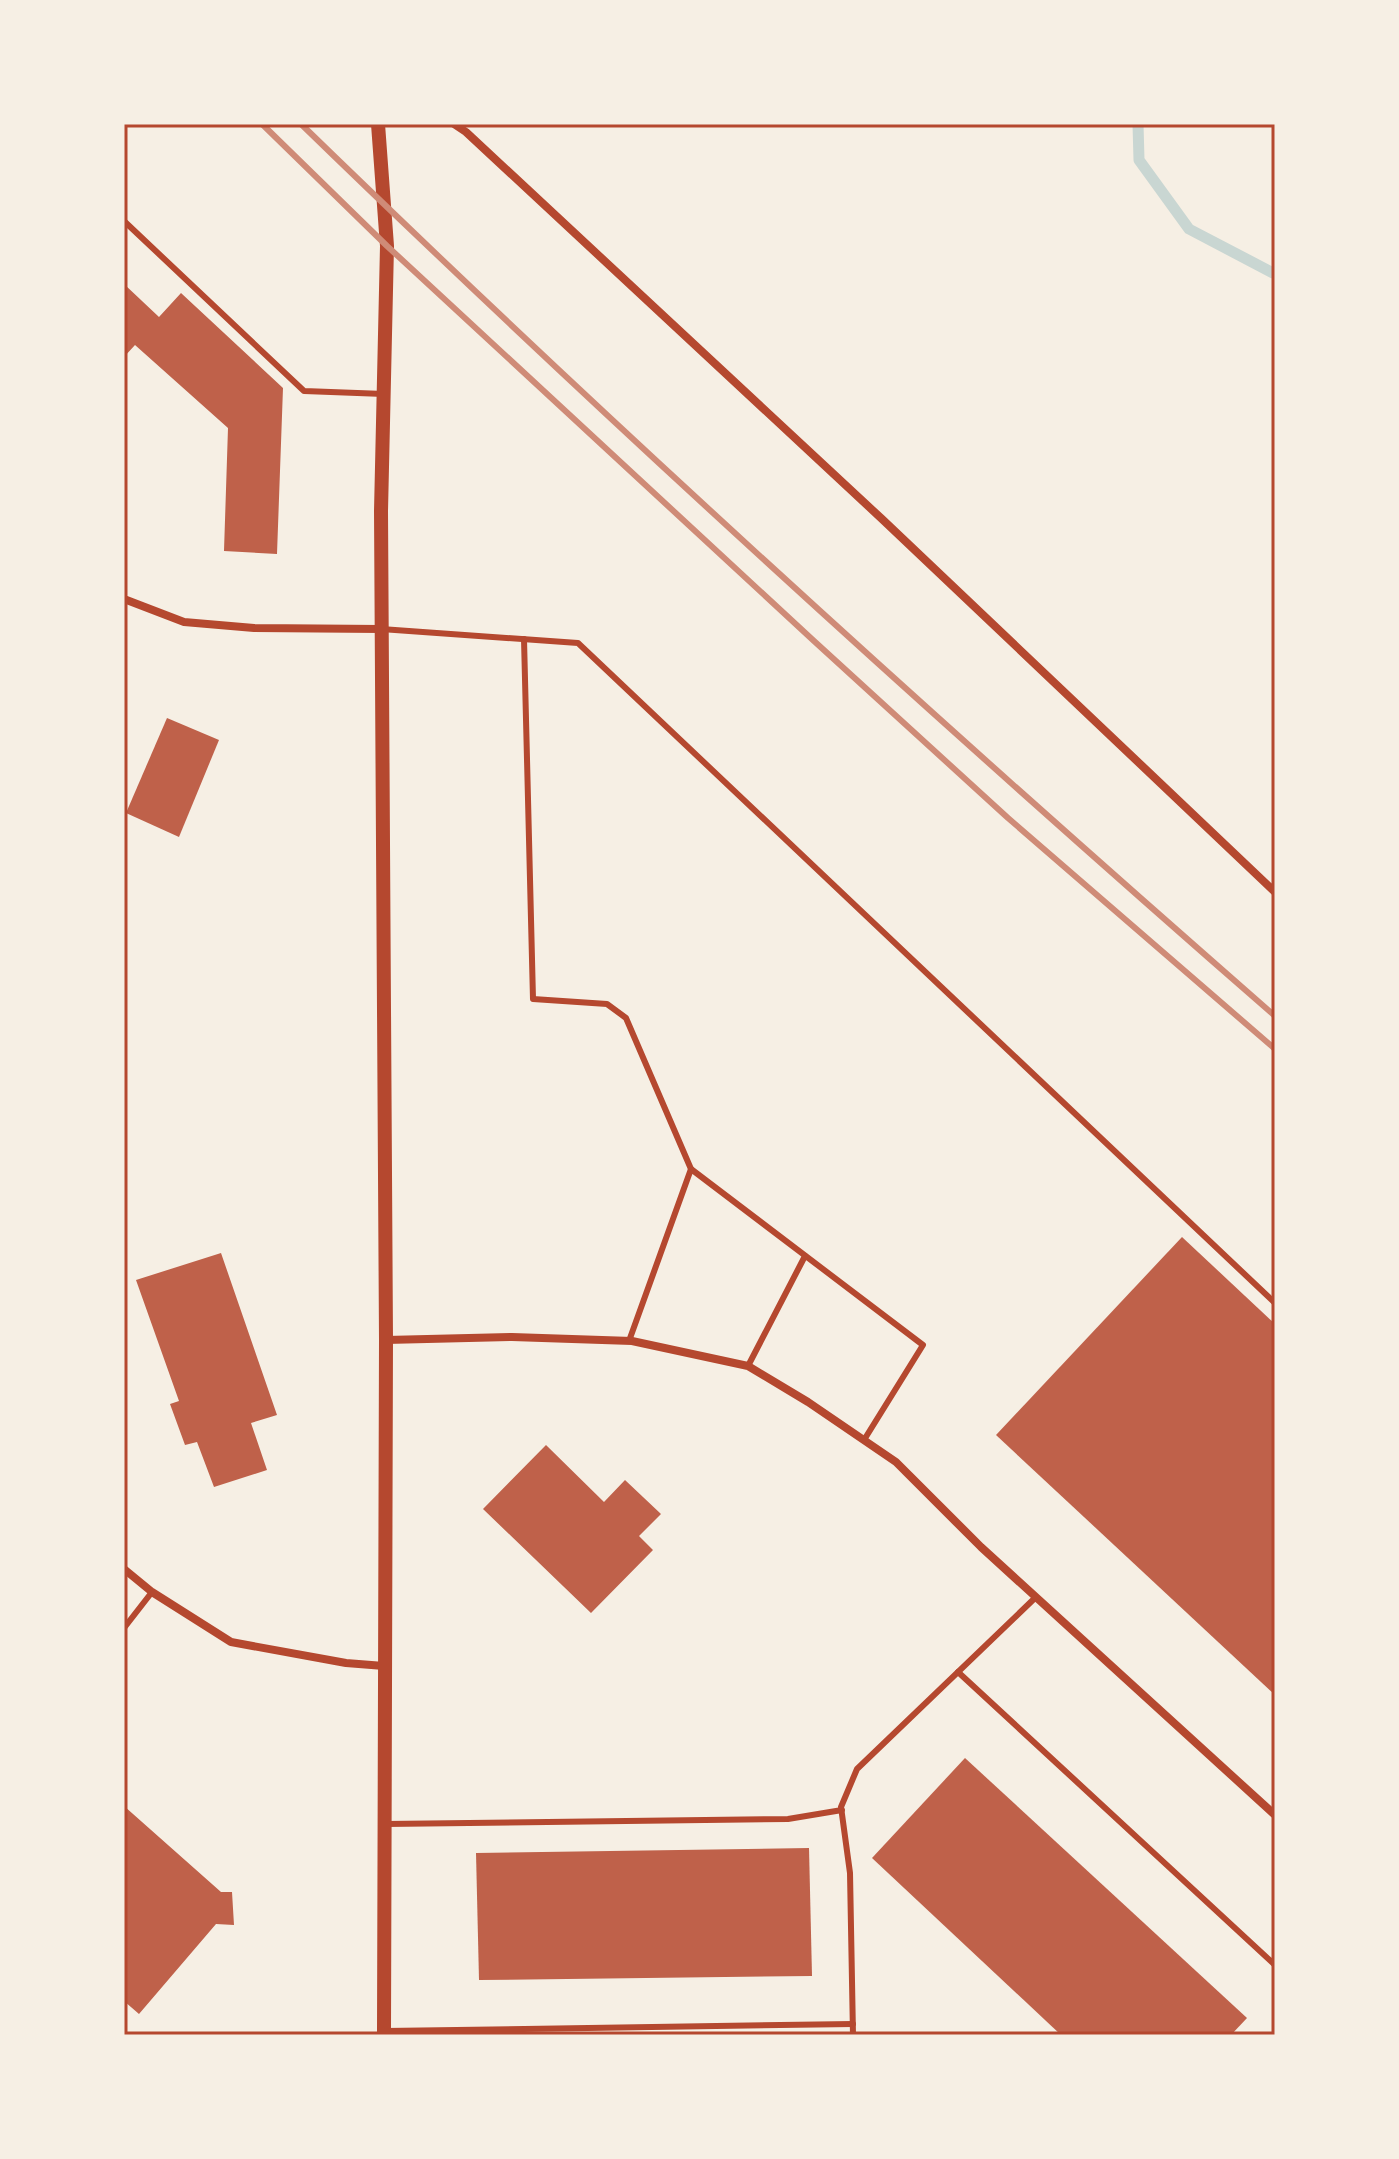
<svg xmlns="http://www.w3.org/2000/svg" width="1399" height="2159" viewBox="0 0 1399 2159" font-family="Inter,sans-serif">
	<rect width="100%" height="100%" fill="#f6efe4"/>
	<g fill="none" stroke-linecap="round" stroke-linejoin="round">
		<polyline stroke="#c9d6d2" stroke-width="11" points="1138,124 1139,160 1189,229 1275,274"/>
	</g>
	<g fill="#bf614a">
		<polygon points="124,284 159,317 181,293 283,388 277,554 224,551 228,428 135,345 124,357"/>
		<polygon points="167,718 219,740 179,837 126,813"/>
		<polygon points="1182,1237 1275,1324 1275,1695 996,1435"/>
		<polygon points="221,1253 277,1415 251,1423 267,1470 214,1487 197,1442 185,1445 170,1404 179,1401 136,1280"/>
		<polygon points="546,1445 604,1502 625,1480 661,1514 639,1536 653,1550 591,1613 483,1509"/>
		<polygon points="965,1758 1247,2018 1231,2035 1061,2035 872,1858"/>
		<polygon points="124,1806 221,1892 232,1892 234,1925 216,1924 139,2014 124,2001"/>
		<polygon points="809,1848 812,1976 479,1980 476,1853"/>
	</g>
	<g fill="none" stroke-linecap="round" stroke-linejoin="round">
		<g stroke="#b5482f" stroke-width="6">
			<polyline points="124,221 304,391 384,394"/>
			<polyline points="381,629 578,643 1275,1303"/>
			<polyline points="524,639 533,999 607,1004 626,1018 691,1169"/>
			<polyline points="629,1341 691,1169 923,1345 864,1440"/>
			<polyline points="748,1366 805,1256"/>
			<polyline points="124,1628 152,1592"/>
			<polyline points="958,1672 1275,1965"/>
			<polyline points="386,1824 788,1819 842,1810"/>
			<polyline points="385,2031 853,2024"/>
			<polyline points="853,2035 850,1873 841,1807 857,1769 1036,1597"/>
		</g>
		<g stroke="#b5482f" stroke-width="8">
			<polyline points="454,124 466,132 882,519 1275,892"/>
			<polyline points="124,599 184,622 254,628 381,629"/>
			<polyline points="386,1340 512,1337 632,1341 748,1366 808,1402 896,1462 981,1547 1275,1815"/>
			<polyline points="124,1569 152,1592 231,1642 346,1663 384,1666"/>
		</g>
		<polyline stroke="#b5482f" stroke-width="14" points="378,124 387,246 381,511 386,1340 384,2035"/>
		<g stroke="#cf8b77" stroke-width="6">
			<polyline points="262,124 387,246 814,641 1008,818 1275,1049"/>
			<path d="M301 124C617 431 943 726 1275 1016"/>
		</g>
	</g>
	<rect width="1399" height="2159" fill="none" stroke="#f6efe4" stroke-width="252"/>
	<rect x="126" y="126" width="1147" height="1907" fill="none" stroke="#b5482f" stroke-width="3"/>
</svg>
